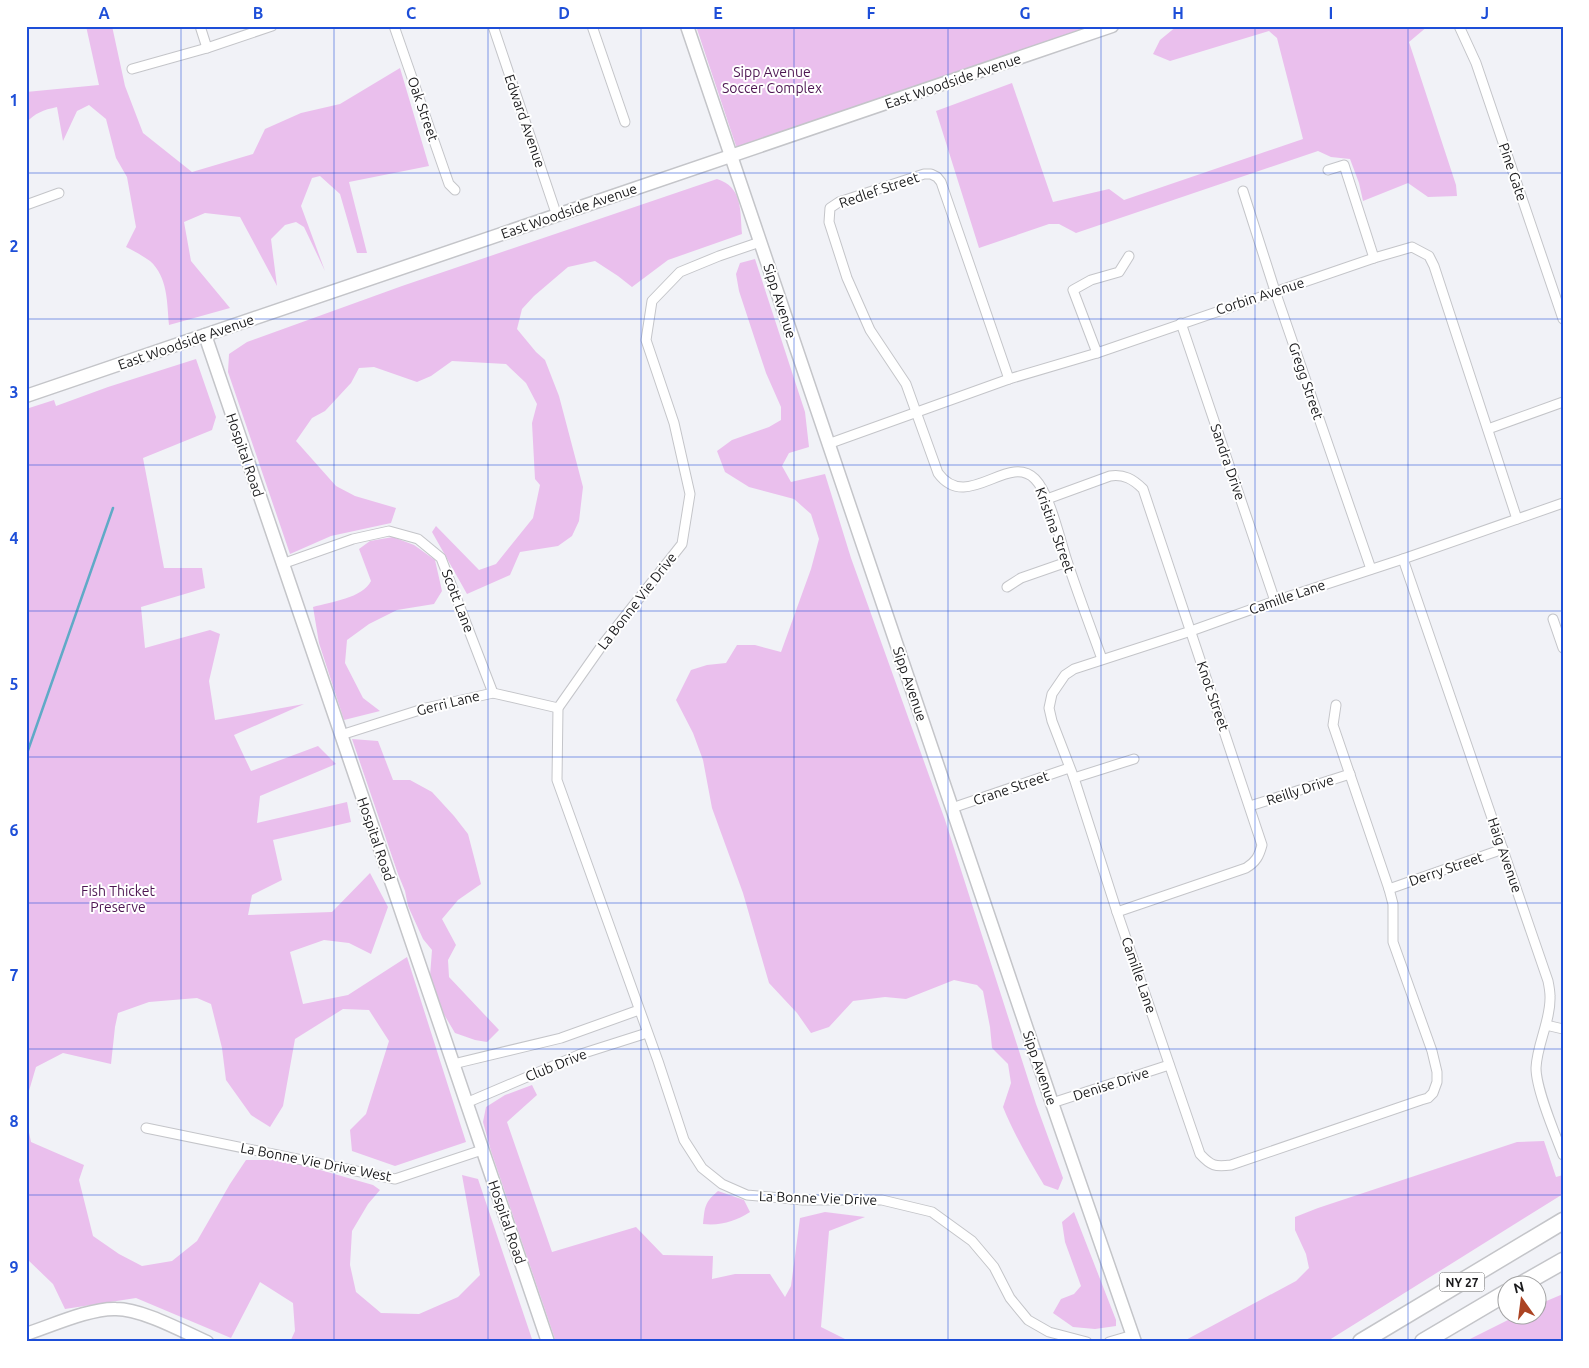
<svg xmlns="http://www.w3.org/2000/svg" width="1589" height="1368" viewBox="0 0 1589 1368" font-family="Ubuntu,sans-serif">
	<rect width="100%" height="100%" fill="#f1f2f7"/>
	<g fill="#eabfed">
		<path d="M86 26H112L125 86 143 133 192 172 253 154 265 129 301 113 340 104 400 68 429 166 349 182 367 253H357L340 194 320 176 312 178 301 206 325 271 304 227 296 222 285 225 271 239 277 286 240 217 205 213 184 222 191 261 230 308 169 325C167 303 168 277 150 261 143 256 134 251 126 247L136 227 127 177 116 158 106 119 89 105 77 111 63 141 57 107C43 110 35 113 26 123V92L99 85Z"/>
		<polygon points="696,26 1094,26 737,149"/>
		<polygon points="1177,26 1428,26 1409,42 1456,185 1457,196 1428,197 1408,183 1363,201 1359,183 1350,159 1331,157 1318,151 1076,233 1059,224 1049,224 979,248 936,111 1012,83 1053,202 1109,189 1124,200 1303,139 1277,38 1269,31 1170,61 1153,54 1160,40"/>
		<path d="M717 179C743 187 740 211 742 234L668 260 632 287 618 276 595 261 568 267 534 296 522 309 517 329 536 352 545 360 559 396 583 487 579 521 572 536 558 546 520 552 510 575 467 594 432 532 436 526 479 570 496 564 533 518 540 485 535 479 532 423 537 404 526 383 506 364 452 361 431 376 417 382 374 367 359 368 351 383 325 411 312 418 296 441 336 486 355 496 396 508 391 523 331 536 290 554 228 372 229 354 247 342 402 286Z"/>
		<path d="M755 259 805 412 809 447 789 453 782 466 791 482 825 474 851 558 945 820 1036 1104 1063 1178 1058 1190 1044 1185C1029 1160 1014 1134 1003 1107L1011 1083 1008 1064 992 1048 990 1027 983 991 977 985 954 980 906 999 885 997 853 1001 829 1027 811 1033 797 1013 769 983 743 893 712 808 703 760 693 733 676 700 691 670 707 665 726 663 737 645H755L781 652 811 569 819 539 811 514 794 499 749 487 725 472 717 451 732 440 769 427 781 420V407L766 373 739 291 736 274 740 263Z"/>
		<polygon points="196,359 216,417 212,430 143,458 164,568 202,568 205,588 141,607 145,648 210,630 220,634 209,681 215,720 304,704 234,735 251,771 318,746 336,764 260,796 257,823 347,802 351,822 273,840 282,880 252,895 248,915 332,912 370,873 388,907 371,954 349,943 324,940 290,952 303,1004 348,995 407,957 466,1142 395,1166 352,1151 350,1130 366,1114 389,1041 369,1010 343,1009 295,1039 283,1106 270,1127 251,1115 226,1080 222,1048 211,1004 197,998 149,1002 118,1013 115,1027 111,1064 63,1053 36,1067 26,1101 26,409 54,400 56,406 108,387"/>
		<path d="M393 537 414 545 435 560 442 591 434 604 397 610 369 624 347 640 345 663 363 698 380 711 344 720 319 643 313 607C330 602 363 598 371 581L359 549 370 541Z"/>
		<polygon points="352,739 378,741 393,780 410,780 432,792 454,816 468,834 481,884 458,900 442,919 456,945 448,960 449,977 499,1030 487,1042 475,1040 455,1033 432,994 430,976 432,950 423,939 408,906 405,891 398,874"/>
		<polygon points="532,1085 537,1095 507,1122 552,1252 636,1227 663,1255 713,1256 712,1279 735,1274 770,1274 785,1297 791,1286 800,1218 825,1212 865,1217 829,1231 821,1327 851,1342 556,1342 491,1151 483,1122 486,1107 505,1095"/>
		<polygon points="26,1118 31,1142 84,1165 79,1180 93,1236 119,1254 142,1266 172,1261 197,1241 230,1184 246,1160 285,1160 373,1185 380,1190 368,1204 352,1231 350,1265 356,1292 381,1313 419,1314 458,1297 480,1275 462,1175 478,1179 533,1342 290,1342 295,1331 293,1303 260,1282 231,1338 136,1298 65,1309 53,1284 26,1258"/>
		<polygon points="1544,1141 1556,1177 1563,1175 1563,1194 1326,1342 1182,1342 1296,1281 1309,1268 1306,1254 1295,1230 1295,1217 1318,1208 1517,1142"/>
		<path d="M718 1191 744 1200 750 1212C736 1221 721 1226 703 1224 705 1207 704 1203 718 1191Z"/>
		<polygon points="1074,1212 1116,1320 1116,1326 1095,1329 1073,1327 1053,1313 1061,1299 1074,1294 1081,1286 1065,1242 1062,1222"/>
		<polygon points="1563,1294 1563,1342 1464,1342 1516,1316 1536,1316 1537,1305"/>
	</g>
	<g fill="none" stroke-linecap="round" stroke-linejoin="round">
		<polyline stroke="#60aac7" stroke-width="2.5" points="26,756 113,508"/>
		<defs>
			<g id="street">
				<polyline points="200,26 207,48"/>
				<polyline points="394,26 449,184 455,190"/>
				<polyline points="493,26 557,216"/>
				<polyline points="592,26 625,122"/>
				<polyline points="1459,26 1476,63 1563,319"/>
				<polyline points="132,69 207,48 272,26"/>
				<polyline points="1328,170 1344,165 1374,258"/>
				<polyline points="1243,191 1275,291 1371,569"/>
				<polyline points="26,205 59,193"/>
				<polyline points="760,242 719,256 680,272 652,301 646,340 674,423 690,494 682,544 603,644 558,708 557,780 658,1061 684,1140 702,1168 722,1184 747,1195 803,1200 882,1200 932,1212 972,1241 994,1267 1010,1298 1028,1320 1049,1332 1087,1342"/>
				<polyline points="1181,323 1275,601"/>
				<polyline points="1097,353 1073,290 1091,280 1119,272 1129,256"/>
				<path d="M1009 379 941 182 937 177 931 174H924L839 202 830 208 829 222 847 278 870 330 906 384 938 473C967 513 1008 452 1035 479 1050 494 1060 540 1067 561 1078 594 1090 626 1102 659"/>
				<polyline points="1488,429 1563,402"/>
				<polyline points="828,444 1009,379 1097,353 1374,258 1412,247 1429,256 1434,266 1517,519"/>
				<path d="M1047 499 1110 476C1124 474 1133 479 1143 489L1262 845C1259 856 1256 862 1246 868L1117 912"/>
				<path d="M1403 559 1548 981C1549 986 1550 991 1550 996 1551 1020 1537 1044 1536 1068 1536 1089 1555 1134 1563 1155"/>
				<polyline points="282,564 353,539 389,531 418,539 441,558 493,693"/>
				<polyline points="1007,587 1021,578 1067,562"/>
				<polyline points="1553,619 1563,648"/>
				<path d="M1336 705 1333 725 1389 889 1393 904V942L1432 1051 1437 1072V1082L1433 1093 1428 1098 1421 1100 1231 1165C1215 1167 1211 1166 1200 1154L1117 912 1074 778 1052 721 1049 708 1052 694 1065 675 1074 669 1191 631 1275 601 1403 559 1563 503"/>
				<polyline points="341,735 426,708 493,693 558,708"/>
				<polyline points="1074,778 1134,759"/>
				<polyline points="1250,806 1350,774"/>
				<polyline points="952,808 1069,768"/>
				<polyline points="1389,889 1503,849"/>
				<polyline points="1546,1025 1563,1029"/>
				<polyline points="453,1064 561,1038 639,1010"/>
				<polyline points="466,1103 581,1054 647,1033"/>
				<polyline points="1052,1103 1169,1065"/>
				<polyline points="146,1128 395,1179 482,1150"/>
				<polyline points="1109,1342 1133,1335"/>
			</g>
			<g id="secondary">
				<polyline points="687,26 1052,1103 1135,1342"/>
				<polyline points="205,335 548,1342"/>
				<polyline points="26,396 1112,26"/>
				<path d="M26 1334C51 1326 90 1308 116 1309 142 1309 182 1331 207 1342"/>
			</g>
			<g id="highway">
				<polyline points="1519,1286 1563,1261"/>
				<polyline points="1361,1342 1563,1221"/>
				<polyline points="1423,1342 1506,1293"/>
			</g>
		</defs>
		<use href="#street" stroke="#c4c5c9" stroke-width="11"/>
		<use href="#secondary" stroke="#c4c5c9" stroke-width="15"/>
		<use href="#highway" stroke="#c4c5c9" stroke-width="19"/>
		<use href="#street" stroke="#fff" stroke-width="9"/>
		<use href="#secondary" stroke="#fff" stroke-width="12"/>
		<use href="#highway" stroke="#fff" stroke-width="16"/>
	</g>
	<path fill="none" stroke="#1d4ed8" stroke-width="1" stroke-opacity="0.55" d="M181 26V1342M334 26V1342M488 26V1342M641 26V1342M794 26V1342M948 26V1342M1101 26V1342M1255 26V1342M1408 26V1342M26 173H1563M26 319H1563M26 465H1563M26 611H1563M26 757H1563M26 903H1563M26 1049H1563M26 1195H1563"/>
	<g text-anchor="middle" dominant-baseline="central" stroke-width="4" stroke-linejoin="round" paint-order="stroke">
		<rect fill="#fff" stroke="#5f5f60" stroke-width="1" x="1439.5" y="1272.5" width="45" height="19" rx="4"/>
		<g font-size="12" font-weight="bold" fill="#1a1a1c">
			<text x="1462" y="1282">NY 27</text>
		</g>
		<g font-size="14" fill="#4d1652" stroke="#fff">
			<text x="772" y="72">Sipp Avenue<tspan x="772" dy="16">Soccer Complex</tspan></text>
			<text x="118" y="891">Fish Thicket<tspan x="118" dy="16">Preserve</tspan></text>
		</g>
		<g font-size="14" fill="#1a1a1c" stroke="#fff">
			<text transform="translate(953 81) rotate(-19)">East Woodside Avenue</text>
			<text transform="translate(423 109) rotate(71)">Oak Street</text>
			<text transform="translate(525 121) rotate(71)">Edward Avenue</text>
			<text transform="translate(1513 172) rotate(71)">Pine Gate</text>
			<text transform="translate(879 190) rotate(-19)">Redlef Street</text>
			<text transform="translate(569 211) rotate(-19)">East Woodside Avenue</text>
			<text transform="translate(1260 296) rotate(-18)">Corbin Avenue</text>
			<text transform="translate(780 301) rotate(72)">Sipp Avenue</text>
			<text transform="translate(186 342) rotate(-19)">East Woodside Avenue</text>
			<text transform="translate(1306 381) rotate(71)">Gregg Street</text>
			<text transform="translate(245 455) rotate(71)">Hospital Road</text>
			<text transform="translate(1228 462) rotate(71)">Sandra Drive</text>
			<text transform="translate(1055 530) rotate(70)">Kristina Street</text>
			<text transform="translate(1287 597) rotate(-19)">Camille Lane</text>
			<text transform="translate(458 601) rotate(69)">Scott Lane</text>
			<text transform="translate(637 601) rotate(-52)">La Bonne Vie Drive</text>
			<text transform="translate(910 684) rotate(71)">Sipp Avenue</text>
			<text transform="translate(1213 696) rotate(71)">Knot Street</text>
			<text transform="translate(448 703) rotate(-14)">Gerri Lane</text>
			<text transform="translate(1011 788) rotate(-19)">Crane Street</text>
			<text transform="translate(1300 790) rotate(-18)">Reilly Drive</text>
			<text transform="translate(376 839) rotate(71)">Hospital Road</text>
			<text transform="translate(1505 855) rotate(71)">Haig Avenue</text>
			<text transform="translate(1446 869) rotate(-19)">Derry Street</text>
			<text transform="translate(1139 975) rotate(71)">Camille Lane</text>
			<text transform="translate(556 1065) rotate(-22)">Club Drive</text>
			<text transform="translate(1040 1068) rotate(71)">Sipp Avenue</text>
			<text transform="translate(1111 1084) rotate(-18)">Denise Drive</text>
			<text transform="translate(316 1162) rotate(11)">La Bonne Vie Drive West</text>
			<text transform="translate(818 1198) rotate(2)">La Bonne Vie Drive</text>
			<text transform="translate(507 1222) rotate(71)">Hospital Road</text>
		</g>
	</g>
	<rect width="1589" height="1368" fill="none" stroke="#ffffff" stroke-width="55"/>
	<g transform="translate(1522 1300) rotate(346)"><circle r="24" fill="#ffffff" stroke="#a3a3a4"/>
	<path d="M0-4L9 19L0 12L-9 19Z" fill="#ab4322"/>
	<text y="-8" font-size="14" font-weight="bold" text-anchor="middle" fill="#1a1a1c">N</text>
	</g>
	<rect x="28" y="28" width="1534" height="1312" fill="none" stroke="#1d4ed8" stroke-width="2"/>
	<g font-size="16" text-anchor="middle" font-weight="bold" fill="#1d4ed8">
		<text x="104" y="19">A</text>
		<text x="258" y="19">B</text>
		<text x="411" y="19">C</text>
		<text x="564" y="19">D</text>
		<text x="718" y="19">E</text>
		<text x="871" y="19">F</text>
		<text x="1025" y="19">G</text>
		<text x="1178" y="19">H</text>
		<text x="1331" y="19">I</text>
		<text x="1485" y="19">J</text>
		<text x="14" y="106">1</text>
		<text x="14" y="252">2</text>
		<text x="14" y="398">3</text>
		<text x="14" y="544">4</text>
		<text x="14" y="690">5</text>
		<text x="14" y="836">6</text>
		<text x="14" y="981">7</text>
		<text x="14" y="1127">8</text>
		<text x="14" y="1273">9</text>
	</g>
</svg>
